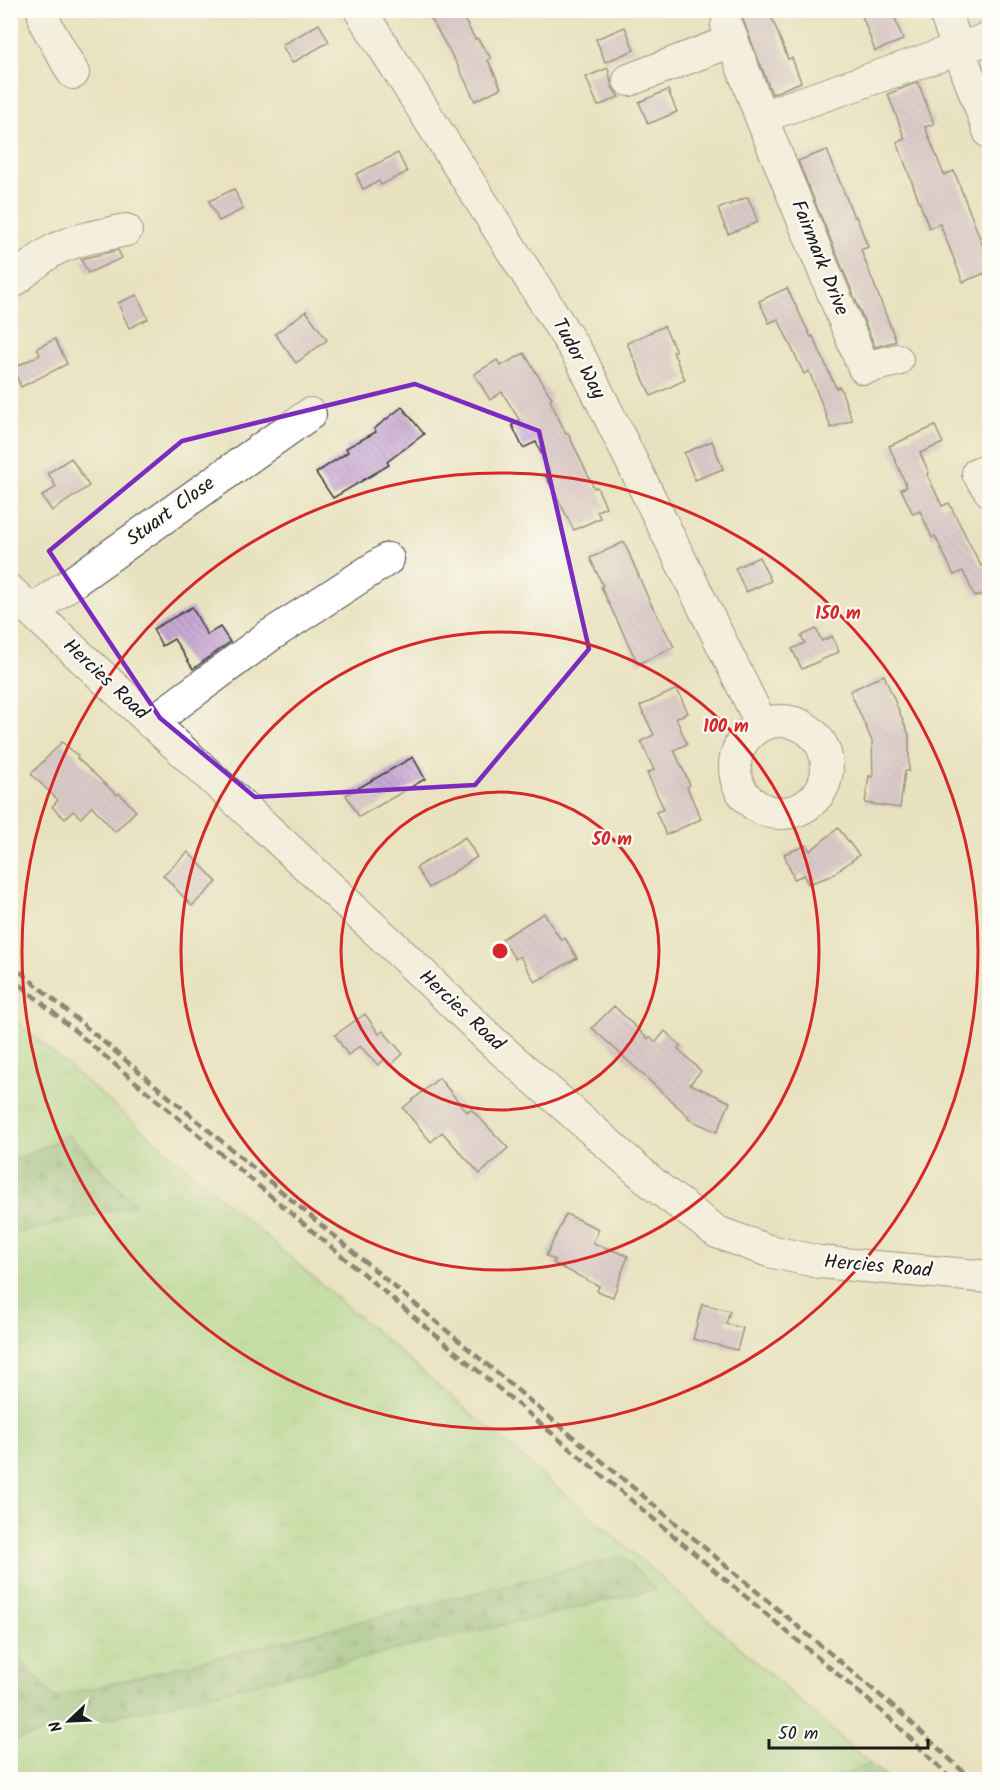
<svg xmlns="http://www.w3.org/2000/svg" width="1000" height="1790" viewBox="0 0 1000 1790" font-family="Kalam,sans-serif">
	<defs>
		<pattern id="grass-tufts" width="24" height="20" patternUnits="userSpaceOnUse" patternTransform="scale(1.5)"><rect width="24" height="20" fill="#9ed88b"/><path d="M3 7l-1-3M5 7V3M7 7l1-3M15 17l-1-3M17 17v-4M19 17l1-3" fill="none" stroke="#88b977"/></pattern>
		<pattern id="forest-firs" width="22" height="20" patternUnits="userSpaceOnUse" patternTransform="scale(1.5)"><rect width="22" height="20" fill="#7eb877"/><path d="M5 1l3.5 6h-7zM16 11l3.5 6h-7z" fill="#669561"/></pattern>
		<pattern id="building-back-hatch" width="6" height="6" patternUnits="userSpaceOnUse" patternTransform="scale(1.5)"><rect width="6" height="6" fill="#c8a8d2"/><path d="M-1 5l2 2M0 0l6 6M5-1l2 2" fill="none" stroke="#ab90b4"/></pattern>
	</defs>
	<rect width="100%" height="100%" fill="#fdfcf7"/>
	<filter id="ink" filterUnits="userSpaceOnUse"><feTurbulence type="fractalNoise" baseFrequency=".0167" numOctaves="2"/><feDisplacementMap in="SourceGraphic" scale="12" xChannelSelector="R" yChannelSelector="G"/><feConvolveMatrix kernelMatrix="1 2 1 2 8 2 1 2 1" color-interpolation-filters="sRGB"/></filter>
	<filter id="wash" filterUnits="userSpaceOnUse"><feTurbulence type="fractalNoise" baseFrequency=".008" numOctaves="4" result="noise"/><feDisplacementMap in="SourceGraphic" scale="24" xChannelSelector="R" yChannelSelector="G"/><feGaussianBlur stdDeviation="1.35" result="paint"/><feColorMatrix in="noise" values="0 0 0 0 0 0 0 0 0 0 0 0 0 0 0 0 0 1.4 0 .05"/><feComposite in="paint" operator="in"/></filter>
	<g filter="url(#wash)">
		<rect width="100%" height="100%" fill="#e9e2c0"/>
		<polygon fill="url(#grass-tufts)" stroke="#5d7a54" stroke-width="1.5" points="10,1016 656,1573 870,1764 831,1780 11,1779"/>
		<g fill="url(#forest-firs)" stroke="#4d6a4a" stroke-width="1.5">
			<polygon points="69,1135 135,1205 11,1235 11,1162"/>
			<polygon points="622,1556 655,1589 11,1741 11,1647 54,1698"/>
			<polygon points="870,1764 889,1779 831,1779"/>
		</g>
		<g id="blocks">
			<g fill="url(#building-back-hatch)">
				<polygon points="426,10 459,10 475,39 477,38 491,58 488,60 501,88 475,101 458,66"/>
				<polygon points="739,10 769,10 788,59 792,58 801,82 772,94"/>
				<polygon points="860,10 892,10 903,40 875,51"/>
				<polygon points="319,24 329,42 292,63 282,45"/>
				<polygon points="625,27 634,50 605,62 596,39"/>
				<polygon points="608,68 612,87 619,97 598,106 586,77"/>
				<polygon points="918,82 934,124 925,127 944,175 954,171 990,264 990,271 963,282 940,224 929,228 897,142 905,139 888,94"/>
				<polygon points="668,90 677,112 648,124 639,102"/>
				<polygon points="827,150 854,217 856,216 868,247 861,250 896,341 893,342 875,347 798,161"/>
				<polygon points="398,153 407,172 381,185 379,181 363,189 356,174"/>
				<polygon points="234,189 243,209 219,221 209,201"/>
				<polygon points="748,197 758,222 728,234 718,209"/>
				<polygon points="118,250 122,258 88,273 81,259"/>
				<polygon points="787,288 811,337 813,336 836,388 840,387 852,420 831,428 809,371 804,374 778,319 769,323 759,301"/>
				<polygon points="137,295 148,319 129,328 118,303"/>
				<polygon points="306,311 327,340 296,363 275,334"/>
				<polygon points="664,326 676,351 673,352 685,380 651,396 627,343"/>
				<polygon points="55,339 67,364 21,387 13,368 40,355 37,348"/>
				<polygon points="524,353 552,398 550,400 566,434 568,433 594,488 597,487 606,507 597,511 600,518 574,530 546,476 551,474 536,442 523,448 512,425 520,421 502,392 490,400 474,374 497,360 501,366"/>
				<polygon points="402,407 424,434 387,462 389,465 333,498 316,473 348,452 346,448 376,432 374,429"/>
				<polygon points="935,426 943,443 920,453 929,473 927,474 942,506 949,503 981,566 990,562 990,591 975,597 963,571 954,575 935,536 932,538 920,511 913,514 901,489 907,487 889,446"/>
				<polygon points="712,441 723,469 695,480 684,453"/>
				<polygon points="71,458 89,486 52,511 42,496 56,487 48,473"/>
				<polygon points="624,542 649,600 674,647 638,664 601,587 603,586 590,558"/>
				<polygon points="759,557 771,581 746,592 735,568"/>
				<polygon points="192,607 207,635 220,627 230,642 193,669 174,639 162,646 153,629"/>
				<polygon points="816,629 822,641 832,636 839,652 802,669 792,649 805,643 801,636"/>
				<polygon points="884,675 909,735 909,771 905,771 900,808 865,803 869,776 873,777 872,741 850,691"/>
				<polygon points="677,689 688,713 676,718 687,744 674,750 690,785 687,787 701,819 666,835 656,812 664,809 647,773 654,770 641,741 654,735 640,706"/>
				<polygon points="62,742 78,756 77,758 117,795 119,793 136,811 115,832 92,806 81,818 73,811 65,819 52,807 58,800 31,774"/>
				<polygon points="413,757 425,779 359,817 346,795"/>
				<polygon points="838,828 859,855 831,876 808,884 804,875 794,879 784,854 807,845 810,851"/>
				<polygon points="465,837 477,857 429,888 416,868"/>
				<polygon points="188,852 217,882 192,906 163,875"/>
				<polygon points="544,913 561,940 565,938 577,958 535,982 520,956 515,959 502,939"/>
				<polygon points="614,1006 648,1039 650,1037 656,1042 665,1031 681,1046 678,1049 701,1071 690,1084 730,1102 717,1132 688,1119 689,1117 592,1028"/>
				<polygon points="365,1014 379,1034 383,1031 403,1054 391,1065 385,1059 378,1065 360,1046 348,1055 335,1035"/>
				<polygon points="439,1078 467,1112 471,1109 508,1148 480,1174 442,1132 431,1142 403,1108"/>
				<polygon points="566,1214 599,1229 593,1243 628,1256 613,1297 597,1291 599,1286 553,1263 555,1260 546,1256"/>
				<polygon points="702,1304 730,1311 726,1324 743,1328 737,1350 693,1339"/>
			</g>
		</g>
	</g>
	<g filter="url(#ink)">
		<use href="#blocks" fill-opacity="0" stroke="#3b3a35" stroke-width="1.5"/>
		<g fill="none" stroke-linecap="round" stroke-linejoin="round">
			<defs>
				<g id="minor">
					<polyline points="43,10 46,25 73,73"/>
					<polyline points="360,10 581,359 762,725"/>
					<polyline points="944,10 990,133"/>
					<polyline points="727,26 761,117 864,368 897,360"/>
					<polyline points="629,80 732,41"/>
					<polyline points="761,117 990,38"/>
					<path d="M10 284C25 272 39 258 56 249 78 239 102 235 126 230"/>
					<polyline points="978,473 990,491"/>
					<polyline points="10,591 390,943 495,1044 657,1187 717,1232 769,1251 819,1262 990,1277"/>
					<polyline points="32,611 310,414"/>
					<circle cx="781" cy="767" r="46"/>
					<polyline points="151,723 269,636 388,559"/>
				</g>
			</defs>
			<use href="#minor" stroke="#3b3a35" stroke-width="34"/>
			<use href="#minor" stroke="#fff" stroke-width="32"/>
			<g stroke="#1c1c1c" stroke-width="4.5" stroke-dasharray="9 4.5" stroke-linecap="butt">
				<polyline points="10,963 901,1713 972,1780"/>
				<polyline points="10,976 893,1721 952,1780"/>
			</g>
		</g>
	</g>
	<path d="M0 0H1000V1790H0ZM415 384 539 431 589 649 475 785 255 797 160 718 49 551 182 441Z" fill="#e9e2c0" fill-opacity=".55" fill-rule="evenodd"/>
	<path fill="none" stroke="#7b2cbf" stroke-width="4.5" stroke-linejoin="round" d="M415 384 539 431 589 649 475 785 255 797 160 718 49 551 182 441Z"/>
	<g fill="none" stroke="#d62828" stroke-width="3">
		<circle cx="500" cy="951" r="159"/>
		<circle cx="500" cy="951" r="319"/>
		<circle cx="500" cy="951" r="478"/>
	</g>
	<g text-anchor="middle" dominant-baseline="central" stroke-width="4.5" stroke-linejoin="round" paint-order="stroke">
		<g font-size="20" fill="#1c1c1c" stroke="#fdfcf7">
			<text transform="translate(819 258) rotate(68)">Fairmark Drive</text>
			<text transform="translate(578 359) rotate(61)">Tudor Way</text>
			<text transform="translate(171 512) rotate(-36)">Stuart Close</text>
			<text transform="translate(105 680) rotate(43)">Hercies Road</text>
			<text transform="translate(461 1011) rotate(43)">Hercies Road</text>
			<text transform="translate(878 1267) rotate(5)">Hercies Road</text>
		</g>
	</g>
	<circle cx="500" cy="951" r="9" fill="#d62828" stroke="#fdfcf7" stroke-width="3"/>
	<g font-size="18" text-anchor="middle" font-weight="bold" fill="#d62828" stroke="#fdfcf7" stroke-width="4.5" stroke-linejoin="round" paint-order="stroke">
		<text x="838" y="619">150 m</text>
		<text x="726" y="732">100 m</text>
		<text x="612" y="845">50 m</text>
	</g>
	<rect width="1000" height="1790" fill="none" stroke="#fdfcf7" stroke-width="36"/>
	<g transform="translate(69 1721) rotate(247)" stroke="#fdfcf7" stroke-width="4.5" paint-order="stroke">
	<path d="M0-4.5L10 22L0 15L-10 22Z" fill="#1c1c1c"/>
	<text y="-9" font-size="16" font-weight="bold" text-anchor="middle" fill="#1c1c1c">N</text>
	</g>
	<path d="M769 1739v9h159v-9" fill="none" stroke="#1c1c1c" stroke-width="3"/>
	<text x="778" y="1739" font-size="18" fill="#1c1c1c" stroke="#fdfcf7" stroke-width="4.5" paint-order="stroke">50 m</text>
</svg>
